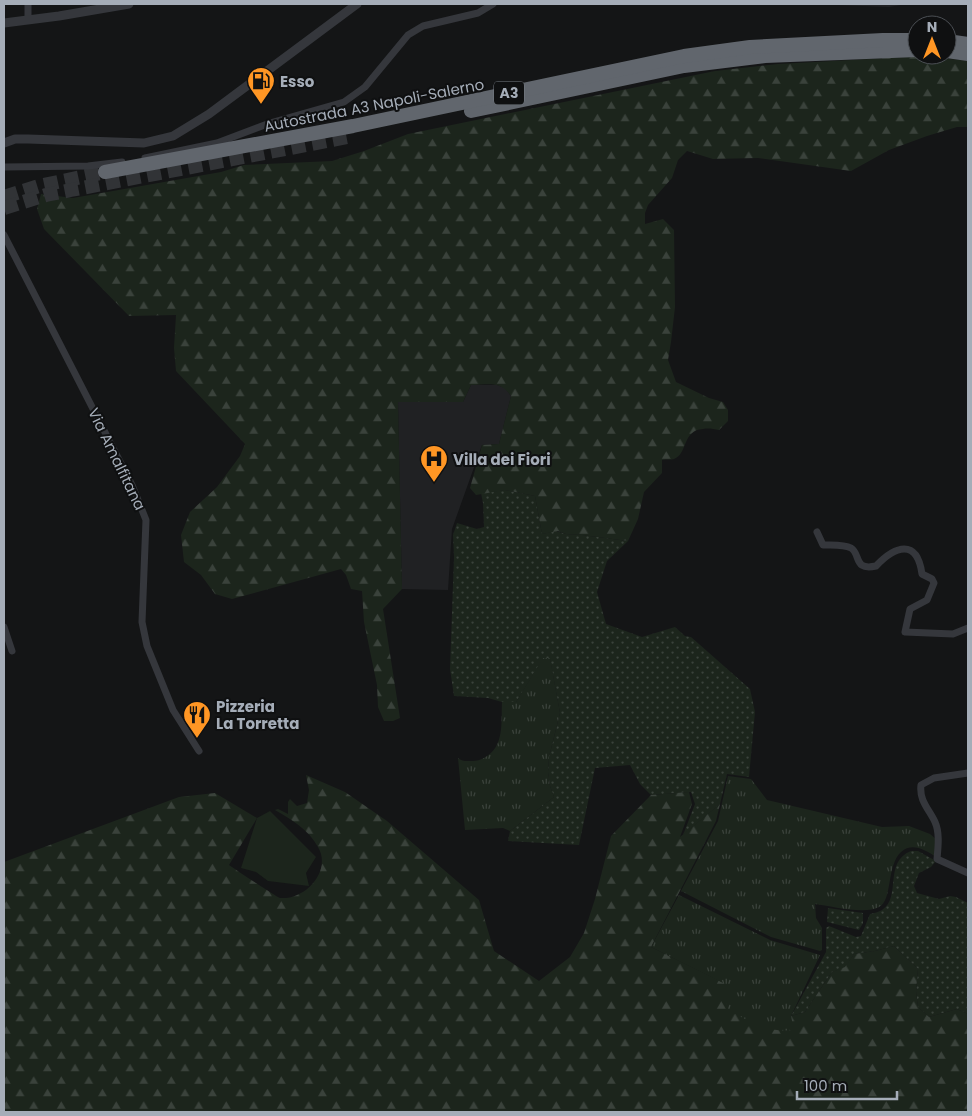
<svg xmlns="http://www.w3.org/2000/svg" width="972" height="1116" viewBox="0 0 972 1116" font-family="Poppins,sans-serif">
	<defs>
		<pattern id="grass-dots" width="8" height="8" patternUnits="userSpaceOnUse" patternTransform="scale(1.25)"><rect width="8" height="8" fill="#1c251c"/><path d="M2 2h.1M6 6h.1" fill="none" stroke="#3a423b" stroke-width="1.8" stroke-linecap="round"/></pattern>
		<pattern id="forest-firs" width="22" height="20" patternUnits="userSpaceOnUse" patternTransform="scale(1.25)"><rect width="22" height="20" fill="#1c251c"/><path d="M5 1l3.5 6h-7zM16 11l3.5 6h-7z" fill="#3a423b"/></pattern>
		<pattern id="park-tufts" width="24" height="20" patternUnits="userSpaceOnUse" patternTransform="scale(1.25)"><rect width="24" height="20" fill="#1c251c"/><path d="M3 7l-1-3M5 7V3M7 7l1-3M15 17l-1-3M17 17v-4M19 17l1-3" fill="none" stroke="#3a423b"/></pattern>
	</defs>
	<rect width="100%" height="100%" fill="#141516"/>
	<g fill="#202123">
		<polygon points="809,4 907,4 889,7"/>
		<polygon points="471,385 497,385 505,388 511,396 499,444 482,445 452,529 448,590 402,589 398,402 463,402"/>
	</g>
	<g fill="url(#grass-dots)">
		<polygon points="505,490 535,496 542,534 556,531 566,534 582,535 628,541 607,561 597,592 606,624 642,637 675,627 685,636 691,637 750,689 755,712 749,777 727,774 720,804 683,835 695,804 691,792 651,795 640,784 630,765 595,768 579,845 508,841 510,831 554,797 550,786 548,772 549,757 560,713 550,659 543,659 516,702 502,702 488,698 454,696 450,669 454,557 453,535 457,523 477,529 484,527 483,503 481,493"/>
		<path d="M911 851H918L936 861 931 867 919 873 914 886 917 893 939 899 950 896 956 897 968 903V1014L957 1009 929 1017 918 1007 916 991 918 969 894 946 875 951 854 954 845 968 832 972 805 1012 791 1016 826 952V928L829 926 856 937 861 936 870 914C874 913 879 912 882 910 902 897 883 862 911 851Z"/>
		<polygon points="828,908 863,913 863,923 859,930 827,922"/>
	</g>
	<g fill="url(#forest-firs)">
		<path d="M925 56 968 61V127H957L927 136 889 150 851 171 758 158 713 159 687 151 678 160 672 178 648 205 645 213V224L663 219 674 230 675 307 671 342 668 360 676 382 709 398 723 402 728 410V421L719 430C714 429 708 428 703 429 682 430 688 454 674 459 671 460 666 459 662 460V473L644 492 638 519 628 541 582 535 566 534 558 531 542 534 535 496 505 490 476 495 470 488 482 445 499 444 511 396C500 380 489 385 471 385L463 402H398L402 589 383 609 400 718 393 721H384L378 707 377 685 364 622 362 591 351 589 346 575 341 569 232 599 215 594 201 575 184 562 181 535 190 512 217 487 240 456 245 444 176 371 174 348 176 315 129 316 44 229 37 209 41 194 73 198 221 172 244 165 332 161 364 151 408 134 715 71 778 64Z"/>
		<path d="M306 775 345 792 387 821 479 900 494 951 539 981 570 957 584 933 595 899 611 836 651 795 689 792 692 804 680 837 720 804 716 821 651 947 791 1016 805 1012 832 972 845 967 854 954 875 951 894 946 918 969 916 991 918 1007 929 1017 957 1009 968 1014V1112H4V862L179 797 215 793 257 818 229 865C236 870 277 897 280 898 306 900 332 870 318 847 309 830 291 819 275 810L278 809 288 814V802L290 799 297 806 307 803 309 790Z"/>
	</g>
	<g fill="url(#park-tufts)">
		<path d="M543 658H550L560 713 549 757 548 772 550 786 554 797 510 831 503 828 465 830 458 758C462 762 467 761 473 761 477 761 480 760 484 758 505 747 501 722 502 702H516Z"/>
		<path d="M728 776 751 779 767 800 882 827 909 826 930 834 937 840 935 856C925 850 912 842 901 852 886 866 893 900 879 907 865 915 831 906 815 904L816 918 822 928V950L820 951 771 937 681 891 718 821Z"/>
		<path d="M679 895 770 940 820 955 791 1016 794 1030C767 1033 751 1022 728 1010L723 983 651 947Z"/>
	</g>
	<polygon fill="#1c251c" points="270,811 316,857 306,873 309,886 268,881 256,872 241,868 257,818"/>
	<g fill="none" stroke-linecap="round" stroke-linejoin="round">
		<g stroke="#313336" stroke-width="14" stroke-dasharray="14 7" stroke-linecap="butt">
			<polyline points="4,197 39,186 105,172"/>
			<polyline points="4,208 46,195 71,190 353,136"/>
		</g>
		<g stroke="#35373c" stroke-width="7">
			<polyline points="28,4 28,20"/>
			<polyline points="145,158 217,143 270,123 344,102 365,87 408,35 423,26 478,13 493,4"/>
			<polyline points="4,167 88,166 122,162"/>
			<polyline points="4,235 132,485 146,520 142,622 147,646 173,710 199,751"/>
			<path d="M817 532 823 545C831 545 844 544 851 548 861 554 853 571 876 566 895 546 917 538 922 574L932 579 934 583 927 600 910 609 905 632 953 634 968 628"/>
			<polyline points="4,627 12,651"/>
			<path d="M968 773 934 778 921 785C919 801 929 809 935 822 940 833 938 848 937 859L968 873"/>
		</g>
		<g stroke="#35373c" stroke-width="9">
			<polyline points="4,23 59,16 129,4"/>
			<polyline points="4,143 15,139 28,139 144,143 173,136 209,114 357,4"/>
		</g>
		<g stroke="#61666d" stroke-width="14">
			<polyline points="947,41 968,44"/>
			<polyline points="947,51 968,54"/>
			<polyline points="471,111 684,66 765,56 917,50"/>
			<polyline points="105,172 353,126 684,56 750,47 883,40 917,40"/>
		</g>
	</g>
	<defs>
		<symbol id="fuel-pin" viewBox="-11 -11 22 30"><path d="M0 17L-7.5 6A9.5 9.5 0 1 1 7.5 6Z" fill="#ff9624" stroke="#0f1011"/><path d="M-5.5-6h7V0h2V4h1.3V-2.5L3-4.5l.8-.8L6-3V5H2.5V1h-1V6h-7ZM-4.2-4.7v3.2H.2V-4.7Z" fill="#111"/></symbol>
		<symbol id="hospital-pin" viewBox="-11 -11 22 30"><path d="M0 17L-7.5 6A9.5 9.5 0 1 1 7.5 6Z" fill="#ff9624" stroke="#0f1011"/><path d="M-5-5h3v3.5h4V-5h3V5h-3V1.5h-4V5h-3Z" fill="#111"/></symbol>
		<symbol id="restaurant-pin" viewBox="-11 -11 22 30"><path d="M0 17L-7.5 6A9.5 9.5 0 1 1 7.5 6Z" fill="#ff9624" stroke="#0f1011"/><path d="M-5-6h1v4h1v-4h1v4h1v-4h1v5L-1.5 .5V6h-2V.5L-5-1ZM5-6V6H3V1.5H1.5Q1.5-4 5-6Z" fill="#111"/></symbol>
	</defs>
	<g fill-rule="evenodd">
		<use href="#fuel-pin" x="245" y="65" width="32" height="43"/>
		<use href="#hospital-pin" x="418" y="443" width="32" height="43"/>
		<use href="#restaurant-pin" x="181" y="699" width="32" height="43"/>
	</g>
	<g text-anchor="middle" dominant-baseline="central" stroke-width="4" stroke-linejoin="round" paint-order="stroke">
		<rect fill="#0f1011" stroke="#787e86" stroke-width="1" x="494" y="81.5" width="30" height="23" rx="4"/>
		<g font-size="14" font-weight="bold" fill="#a5adb8">
			<text x="509" y="93">A3</text>
		</g>
		<g font-size="15" font-weight="bold" fill="#a5adb8" stroke="#0f1011" text-anchor="start">
			<text x="280" y="81">Esso</text>
			<text x="453" y="459">Villa dei Fiori</text>
			<text x="216" y="706">Pizzeria<tspan x="216" dy="17">La Torretta</tspan></text>
		</g>
		<g font-size="15" fill="#a5adb8" stroke="#0f1011">
			<text transform="translate(374 105) rotate(-11)">Autostrada A3 Napoli-Salerno</text>
			<text transform="translate(117 459) rotate(64)">Via Amalfitana</text>
		</g>
	</g>
	<rect width="972" height="1116" fill="none" stroke="#a5adb8" stroke-width="10"/>
	<g transform="translate(932 40)"><circle r="24" fill="#0f1011" stroke="#4b4f54"/>
	<path d="M0-4L9 19L0 12L-9 19Z" fill="#ff9624"/>
	<text y="-8" font-size="14" font-weight="bold" text-anchor="middle" fill="#a5adb8">N</text>
	</g>
	<path d="M797 1091v8h100v-8" fill="none" stroke="#a5adb8" stroke-width="2.5"/>
	<text x="804" y="1091" font-size="15" fill="#a5adb8" stroke="#0f1011" stroke-width="4" paint-order="stroke">100 m</text>
</svg>
